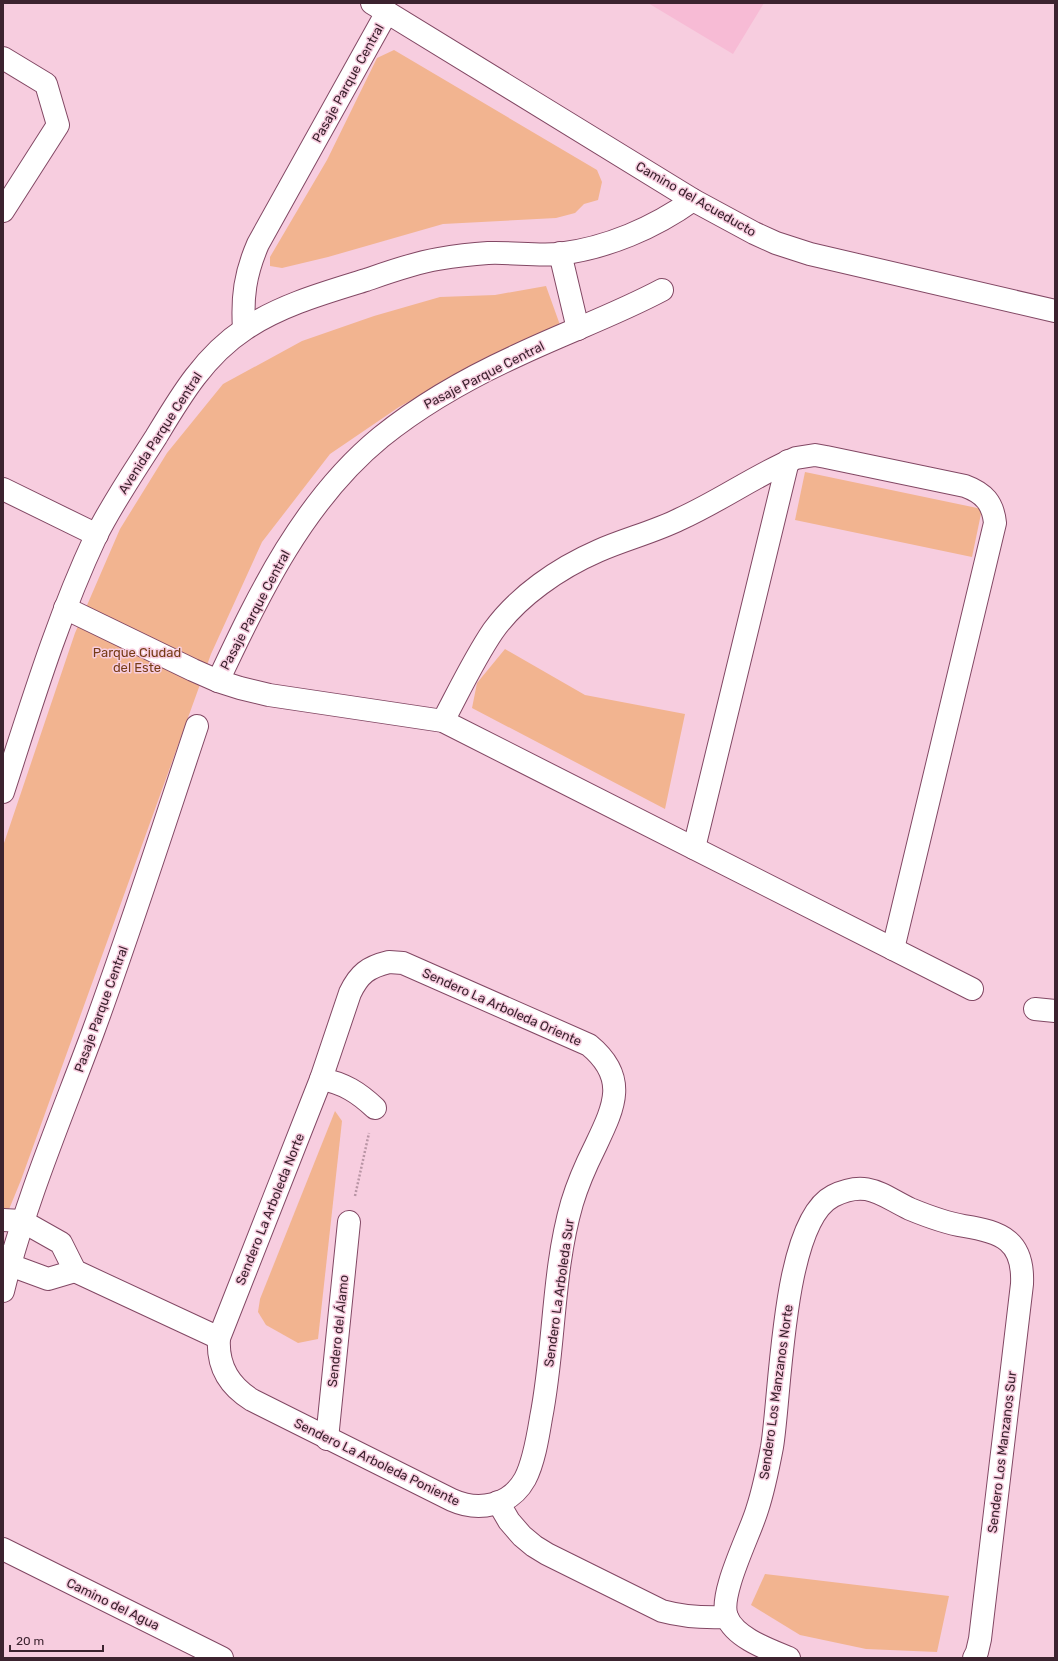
<svg xmlns="http://www.w3.org/2000/svg" width="1058" height="1661" viewBox="0 0 1058 1661" font-family="Rubik,sans-serif">
	<rect width="100%" height="100%" fill="#f7cddf"/>
	<polygon fill="#f7bbd5" points="648,3 764,3 733,54"/>
	<g fill="#f2b490">
		<polygon points="394,50 597,170 602,182 598,200 584,204 575,213 556,218 443,224 328,257 282,268 270,266 270,257 327,160 377,58"/>
		<polygon points="546,286 560,325 506,349 399,407 330,454 262,542 211,654 21,1180 3,1224 3,846 75,633 120,529 167,453 223,384 302,341 374,316 440,297 495,295"/>
		<polygon points="805,472 982,509 972,557 795,520"/>
		<polygon points="505,649 585,695 685,714 665,809 472,708 477,683"/>
		<polygon points="335,1111 342,1121 318,1339 298,1343 266,1325 258,1312 260,1299"/>
		<polygon points="765,1574 949,1596 937,1652 866,1649 800,1635 751,1605"/>
	</g>
	<g fill="none" stroke-linecap="round" stroke-linejoin="round">
		<defs>
			<g id="street">
				<polyline points="372,3 693,200 754,233 776,243 810,254 1055,311"/>
				<polyline points="3,58 46,84 58,125 3,211"/>
				<polyline points="560,253 578,329"/>
				<path d="M244 329C242 297 245 274 258 244L387 12"/>
				<polyline points="3,489 97,535"/>
				<polyline points="65,608 193,670 218,681 240,688 269,695 443,721 972,989"/>
				<path d="M218 681C259 593 304 500 381 437 422 404 468 378 516 356 564 333 615 315 662 290"/>
				<path d="M443 721C459 691 474 659 493 631 518 596 559 568 598 551 625 539 654 532 680 519 720 501 756 475 796 458L815 455 826 457 965 486C984 493 993 503 995 523L893 949"/>
				<path d="M3 792C31 706 57 619 96 536 113 502 135 470 156 437 180 397 204 356 245 329 281 305 324 293 366 280 389 272 414 263 438 259 455 256 471 254 488 253 512 252 535 256 559 254 607 248 654 228 693 200"/>
				<polyline points="694,848 788,461"/>
				<path d="M389 962 403 963 589 1045C629 1078 614 1107 595 1147 586 1165 578 1183 572 1203 552 1272 555 1347 541 1418 538 1436 534 1462 525 1479 510 1506 479 1512 452 1500L252 1400C229 1386 217 1366 219 1338L321 1079 350 993C359 974 368 967 389 962Z"/>
				<polyline points="1035,1009 1055,1011"/>
				<path d="M321 1079C344 1083 359 1093 375 1108"/>
				<polyline points="3,1220 22,1221 61,1243 75,1271 219,1338"/>
				<polyline points="3,1256 10,1265 48,1279 75,1271"/>
				<path d="M3 1291C25 1202 61 1118 93 1032 130 931 163 828 197 726"/>
				<polyline points="327,1439 349,1222"/>
				<path d="M498 1502 509 1521 522 1536 534 1546 547 1554 662 1611C684 1617 704 1618 727 1617"/>
				<polyline points="3,1549 222,1658"/>
				<path d="M789 1658C770 1650 735 1638 727 1617 718 1595 750 1534 757 1510 764 1489 768 1468 772 1447 781 1393 782 1222 833 1196 867 1179 881 1195 910 1209 927 1216 946 1223 964 1226 1002 1232 1024 1241 1022 1284L980 1639 977 1652 974 1658"/>
			</g>
		</defs>
		<use href="#street" stroke="#824864" stroke-width="24"/>
		<polyline stroke="#b995a5" stroke-width="2.5" stroke-dasharray="2 2" stroke-linecap="butt" points="355,1196 369,1133"/>
		<use href="#street" stroke="#fff" stroke-width="22"/>
	</g>
	<g text-anchor="middle" dominant-baseline="central" stroke-width="3" stroke-linejoin="round" paint-order="stroke">
		<g font-size="13" fill="#3c232f" stroke="#f7cddf">
			<text transform="translate(348 83) rotate(-61)">Pasaje Parque Central</text>
			<text transform="translate(696 199) rotate(30)">Camino del Acueducto</text>
			<text transform="translate(484 375) rotate(-27)">Pasaje Parque Central</text>
			<text transform="translate(160 433) rotate(-57)">Avenida Parque Central</text>
			<text transform="translate(255 610) rotate(-62)">Pasaje Parque Central</text>
			<text transform="translate(502 1007) rotate(24)">Sendero La Arboleda Oriente</text>
			<text transform="translate(101 1009) rotate(-70)">Pasaje Parque Central</text>
			<text transform="translate(270 1209) rotate(-68)">Sendero La Arboleda Norte</text>
			<text transform="translate(559 1293) rotate(-82)">Sendero La Arboleda Sur</text>
			<text transform="translate(338 1331) rotate(-84)">Sendero del Álamo</text>
			<text transform="translate(776 1392) rotate(-82)">Sendero Los Manzanos Norte</text>
			<text transform="translate(1002 1452) rotate(-83)">Sendero Los Manzanos Sur</text>
			<text transform="translate(377 1462) rotate(26)">Sendero La Arboleda Poniente</text>
			<text transform="translate(113 1604) rotate(26)">Camino del Agua</text>
		</g>
		<g font-size="13" fill="#763c16" stroke="#f7cddf">
			<text x="137" y="652">Parque Ciudad<tspan x="137" dy="15">del Este</tspan></text>
		</g>
	</g>
	<rect width="1058" height="1661" fill="none" stroke="#3c232f" stroke-width="8"/>
	<path d="M10 1645v6h93v-6" fill="none" stroke="#3c232f" stroke-width="2"/>
	<text x="16" y="1645" font-size="12" fill="#3c232f" stroke="#f7cddf" stroke-width="3" paint-order="stroke">20 m</text>
</svg>
